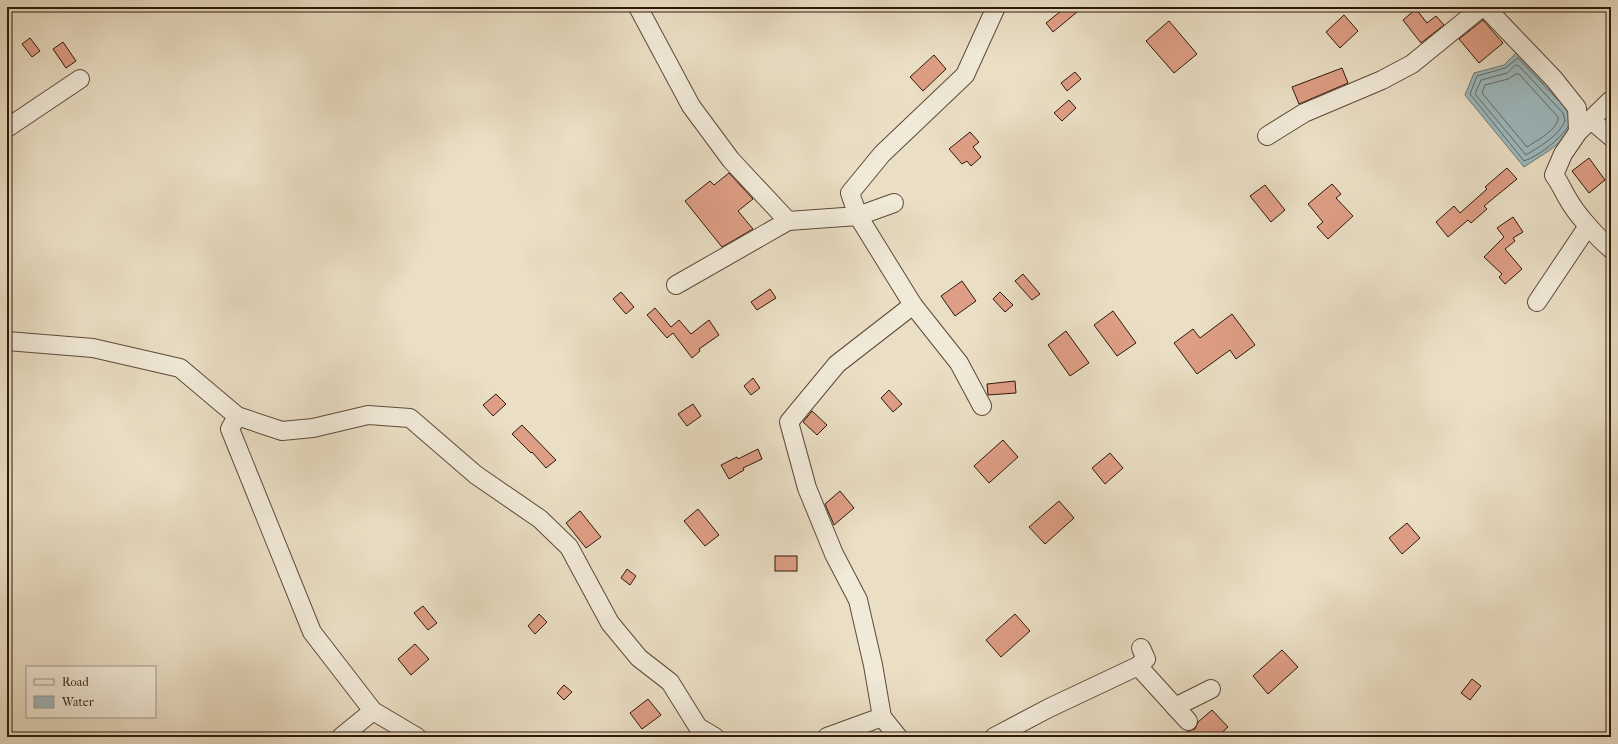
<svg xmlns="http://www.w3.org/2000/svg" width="1618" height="744" viewBox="0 0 1618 744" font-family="'IM FELL French Canon',serif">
	<rect width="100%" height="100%" fill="#eadec4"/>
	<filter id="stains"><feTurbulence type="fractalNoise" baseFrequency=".005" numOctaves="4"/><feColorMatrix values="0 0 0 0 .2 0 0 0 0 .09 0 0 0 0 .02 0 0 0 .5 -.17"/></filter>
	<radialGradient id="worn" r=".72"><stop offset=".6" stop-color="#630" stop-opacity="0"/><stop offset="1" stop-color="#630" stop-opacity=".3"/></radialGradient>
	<polygon fill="#9cb9be" stroke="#707976" points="1518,51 1573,110 1574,124 1566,137 1550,150 1524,167 1465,95 1474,73 1504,65"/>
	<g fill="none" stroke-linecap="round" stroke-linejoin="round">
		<g stroke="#656964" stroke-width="1">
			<path d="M1516 65 1519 66 1563 113 1565 121C1558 137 1540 146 1526 155L1475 94 1481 80 1507 73Z"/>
			<path d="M1516 74H1519L1558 117C1559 129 1536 141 1527 147L1482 93 1485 85 1508 79Z"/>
			<path d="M1559 101 1518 58 1505 68 1477 76 1470 94 1524 161C1539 156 1559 140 1568 127"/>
		</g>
	</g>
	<g fill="#de9e85" stroke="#2e190b">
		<polygon points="1066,7 1083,7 1053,32 1046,23"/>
		<polygon points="1416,9 1427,23 1436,16 1444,25 1421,43 1403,20"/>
		<polygon points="1344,15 1358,31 1340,48 1326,32"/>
		<polygon points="1483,20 1503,43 1479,63 1459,39"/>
		<polygon points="1169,21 1197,54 1174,73 1146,41"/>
		<polygon points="30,38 40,51 32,57 22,44"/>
		<polygon points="63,42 76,61 66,68 53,49"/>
		<polygon points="934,55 946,69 923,91 910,77"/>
		<polygon points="1342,68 1348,83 1299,104 1292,87"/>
		<polygon points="1075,72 1081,79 1067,91 1061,83"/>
		<polygon points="1069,100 1076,108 1062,121 1054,113"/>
		<polygon points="970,132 979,142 973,147 981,157 971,166 967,161 962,164 949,149"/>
		<polygon points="1589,158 1605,180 1589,193 1572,171"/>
		<polygon points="1507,168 1517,179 1484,206 1487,209 1471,223 1468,220 1448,237 1436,222 1454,206 1460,213 1487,189 1485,187"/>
		<polygon points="729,173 753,199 738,211 753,229 722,247 685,201 710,181 714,185"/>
		<polygon points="1332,184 1341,194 1336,198 1353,216 1328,239 1317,227 1323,222 1308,204"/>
		<polygon points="1265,185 1285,210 1271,222 1250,196"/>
		<polygon points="1513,217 1523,232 1513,238 1515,241 1505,249 1522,269 1505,284 1499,277 1502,274 1484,257 1504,237 1497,228"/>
		<polygon points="1023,274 1040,294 1032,300 1015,281"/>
		<polygon points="962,281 976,301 955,316 941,296"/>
		<polygon points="770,289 776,298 757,310 751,302"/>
		<polygon points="621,292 634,307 626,314 613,299"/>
		<polygon points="1000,292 1013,305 1005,312 993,299"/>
		<polygon points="655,308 671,327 679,320 691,334 709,320 719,335 699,349 700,351 692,358 673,333 667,338 647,315"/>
		<polygon points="1113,311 1136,343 1117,356 1094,325"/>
		<polygon points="1232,314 1255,345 1236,359 1230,350 1197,374 1174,343 1193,329 1200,338"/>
		<polygon points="1066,331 1089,363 1070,376 1048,345"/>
		<polygon points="753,378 760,388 751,395 744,386"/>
		<polygon points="1015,381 1016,393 988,395 987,384"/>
		<polygon points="889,390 902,404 893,412 881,398"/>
		<polygon points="496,394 506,404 493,416 483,405"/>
		<polygon points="693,404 701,416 687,426 678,414"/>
		<polygon points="812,411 827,425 817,435 803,422"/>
		<polygon points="522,425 556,460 546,468 532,452 531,453 512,434"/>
		<polygon points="1003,440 1018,457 989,483 974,466"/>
		<polygon points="758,449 762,459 743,468 744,470 729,479 721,465 737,457 738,459"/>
		<polygon points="1110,453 1123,468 1105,484 1092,468"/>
		<polygon points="840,491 854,508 834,525 825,504"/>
		<polygon points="1059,501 1074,518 1045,544 1029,527"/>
		<polygon points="698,509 719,535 705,546 684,521"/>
		<polygon points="580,511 601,537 586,548 566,523"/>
		<polygon points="1407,523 1420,538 1402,554 1389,538"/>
		<rect x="775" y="556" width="22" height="15"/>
		<polygon points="627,569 636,576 630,585 621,578"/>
		<polygon points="423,606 437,623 428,630 414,613"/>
		<polygon points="539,614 547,622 535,634 528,626"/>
		<polygon points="1015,614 1030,631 1001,657 986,640"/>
		<polygon points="415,644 429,659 411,675 398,659"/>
		<polygon points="1282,650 1298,667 1268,694 1253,676"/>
		<polygon points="1472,679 1481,686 1470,700 1461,693"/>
		<polygon points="564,685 572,692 564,700 557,693"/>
		<polygon points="648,699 661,715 642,729 630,713"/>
		<polygon points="1212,710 1228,727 1217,737 1182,737 1188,731 1195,729 1198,722"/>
	</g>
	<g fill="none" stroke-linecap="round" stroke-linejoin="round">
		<defs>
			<g id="minor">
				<polyline points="638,7 691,106 731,160 788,221 676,285"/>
				<polyline points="1485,7 1554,79 1577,108 1578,132"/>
				<path d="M1611 100 1578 132 1563 154 1554 175C1560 183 1563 191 1568 199 1576 214 1598 238 1611 249"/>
				<polyline points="1591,120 1611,137"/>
				<polyline points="7,128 80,79"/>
				<polyline points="1267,136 1304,113 1382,80 1412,64 1482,7"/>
				<polyline points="788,221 858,216 894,203"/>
				<polyline points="1537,302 1588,226"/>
				<polyline points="7,341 93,348 180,368 237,416 282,431 313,428 368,415 410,418 476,475 540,519 569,547 610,623 639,658 670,682 698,727 715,737"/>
				<polyline points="982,406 959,363 913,305 858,216 850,193 882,154 965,75 996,7"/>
				<polyline points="237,416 230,429 312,632 373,711 417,737"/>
				<polyline points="1138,666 1146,659 1141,648"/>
				<polyline points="1175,707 1211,689"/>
				<polyline points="341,737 373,711"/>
				<polyline points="827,737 882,717"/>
				<polyline points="898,737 882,717 873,665 858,600 834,554 807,488 789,422 837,364 913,305"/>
				<polyline points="994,737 1049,708 1138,666 1188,721"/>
			</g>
		</defs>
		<use href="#minor" stroke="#5d4a39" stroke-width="20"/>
		<use href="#minor" stroke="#f1ead9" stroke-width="18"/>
	</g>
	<rect width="1618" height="744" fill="none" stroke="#eadec4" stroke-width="24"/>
	<rect x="8" y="8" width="1602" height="728" fill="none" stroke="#2e190b" stroke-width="2"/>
	<rect x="12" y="12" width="1594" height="720" fill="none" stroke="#2e190b"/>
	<rect x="26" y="666" width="130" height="52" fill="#f1ead9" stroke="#a39687"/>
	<rect x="34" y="679" width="20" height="6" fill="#f1ead9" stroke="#a39687"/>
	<text x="62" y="686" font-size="12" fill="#2e190b">Road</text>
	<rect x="34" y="696" width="20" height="12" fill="#9cb9be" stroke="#a39687"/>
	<text x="62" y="706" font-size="12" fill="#2e190b">Water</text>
	<rect width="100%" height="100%" filter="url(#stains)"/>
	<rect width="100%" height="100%" fill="url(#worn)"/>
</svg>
